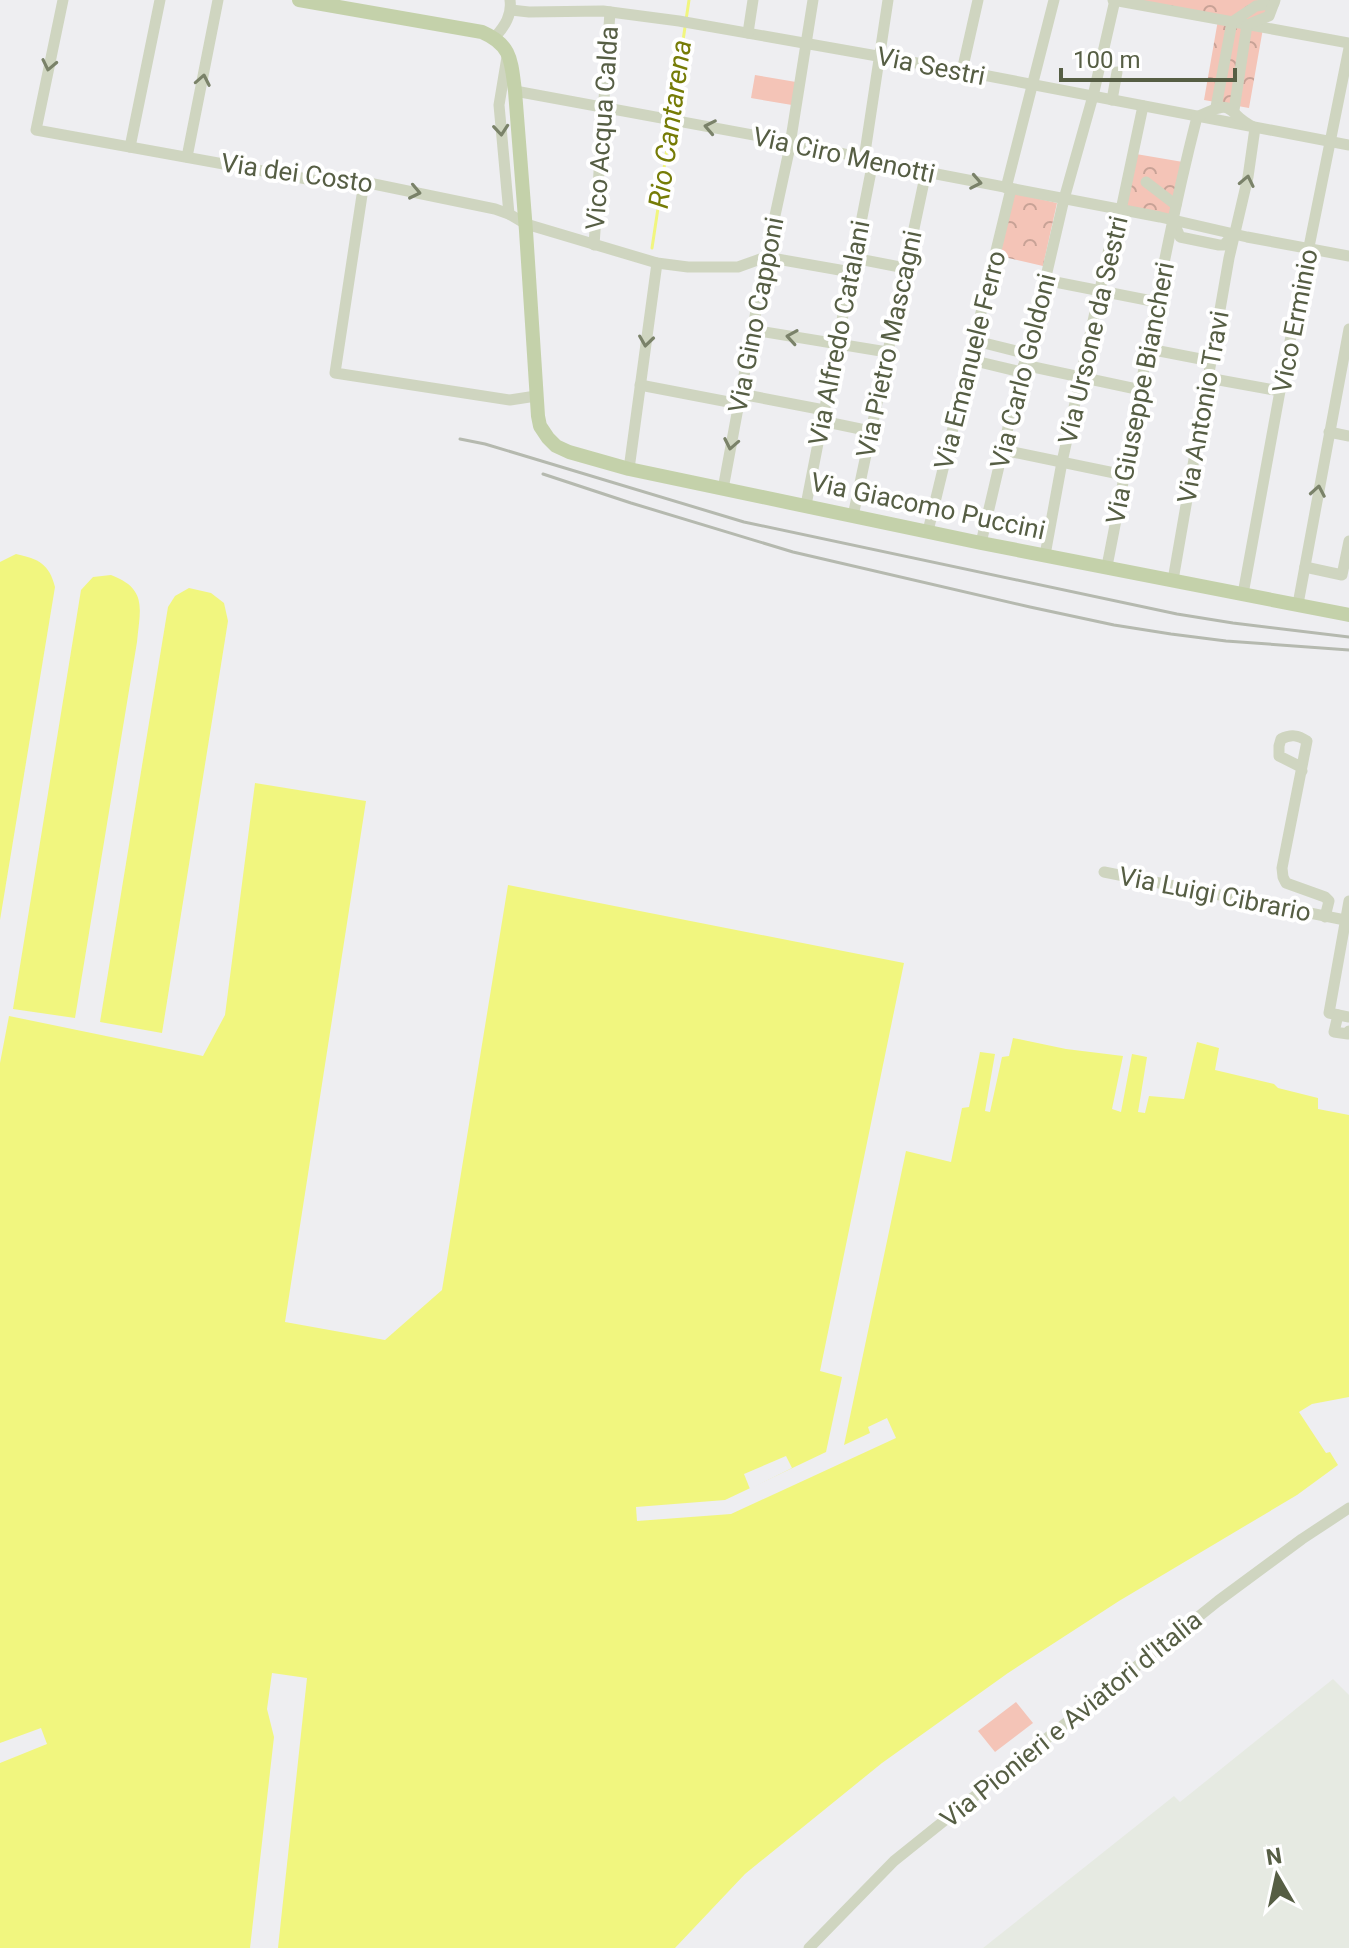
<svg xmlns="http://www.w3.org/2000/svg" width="1349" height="1948" viewBox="0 0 1349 1948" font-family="Roboto,sans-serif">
	<defs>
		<pattern id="park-crowns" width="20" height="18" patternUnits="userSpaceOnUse" patternTransform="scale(2)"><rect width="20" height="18" fill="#f4c4b7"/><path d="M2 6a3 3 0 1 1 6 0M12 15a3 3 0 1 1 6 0" fill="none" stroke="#c8a296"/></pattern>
	</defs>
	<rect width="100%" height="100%" fill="#eeeef1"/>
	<polygon fill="#e6eae2" points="1333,1679 1349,1695 1349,1948 983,1948 1174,1796 1180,1802"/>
	<g fill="#f4c4b7">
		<polygon points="755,75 796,82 792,105 751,98"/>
		<polygon points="1016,1702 1033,1723 995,1752 978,1731"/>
	</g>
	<g fill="url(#park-crowns)">
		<polygon points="1135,0 1268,0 1249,108 1204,100 1218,20"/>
		<polygon points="1136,154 1183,162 1172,215 1125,206"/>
		<polygon points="1014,193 1057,203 1043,266 1000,256"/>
	</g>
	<g fill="#f1f67f">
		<path d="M16 554C39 559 49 564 55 587L0 920V562Z"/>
		<path d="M111 575C148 589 140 609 137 642L75 1018 13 1009 81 590 93 577Z"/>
		<polygon points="189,588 211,593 224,603 228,621 162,1033 100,1022 168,607 175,596"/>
		<polygon points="255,783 366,801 285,1322 385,1340 442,1290 508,885 904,963 820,1371 842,1377 826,1452 725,1500 636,1507 637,1521 731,1514 896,1438 887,1418 868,1427 870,1433 844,1445 906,1151 951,1162 962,1108 969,1107 980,1052 995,1054 985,1111 990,1112 1002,1057 1009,1056 1013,1038 1066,1049 1123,1056 1112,1109 1121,1112 1132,1054 1147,1057 1138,1112 1145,1113 1149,1096 1184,1099 1197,1042 1219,1048 1215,1070 1274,1084 1278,1088 1318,1098 1318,1109 1349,1115 1349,1397 1312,1404 1299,1412 1326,1453 1330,1452 1338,1465 1297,1495 1119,1601 1008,1673 882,1763 745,1874 675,1948 278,1948 307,1678 272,1673 267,1709 274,1737 250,1948 0,1948 0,1763 47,1744 41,1728 0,1743 0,1063 9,1016 203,1056 225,1015"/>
	</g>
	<polygon fill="#eeeef1" points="786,1456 792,1468 750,1489 744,1474"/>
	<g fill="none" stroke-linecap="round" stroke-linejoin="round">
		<g stroke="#f1f67f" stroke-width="3">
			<polyline points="672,115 689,0"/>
			<polyline points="652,248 671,122"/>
		</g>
		<g stroke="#cfd5c0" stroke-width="11">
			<polyline points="63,0 36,130 340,185 364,182 495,209 509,214"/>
			<polyline points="1113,0 1349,43"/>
			<polyline points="511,10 529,12 603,11 679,21 962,71 1349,145"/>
			<polyline points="748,33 753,0"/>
			<path d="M495 37C505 26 512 15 510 0"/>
			<polyline points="507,57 499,105 509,214 526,224 657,263 688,267 738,267 766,257 851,272"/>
			<polyline points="962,71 978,0"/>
			<polyline points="515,91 791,142 926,172 1160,217 1247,237 1349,256"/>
			<polyline points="1112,100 1117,72"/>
			<polyline points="1216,107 1232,22 1256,6 1274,3"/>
			<polyline points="1234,110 1247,25 1269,16 1275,0"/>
			<polyline points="130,147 160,0"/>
			<polyline points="187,157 218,0"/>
			<polyline points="864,159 888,0"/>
			<polyline points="364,182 335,373 510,400 536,396"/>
			<polyline points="1146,182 1176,205"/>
			<polyline points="1006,188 1054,0"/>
			<polyline points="1173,220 1180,237 1219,245 1224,245 1232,236"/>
			<polyline points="594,245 610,12"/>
			<polyline points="854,258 905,268"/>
			<polyline points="1045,280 1157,302"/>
			<polyline points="753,330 887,352"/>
			<polyline points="976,341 1028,354"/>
			<polyline points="1149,349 1211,361"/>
			<polyline points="971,360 1021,372"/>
			<polyline points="1024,365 1141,390"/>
			<polyline points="1208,378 1280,391"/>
			<polyline points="640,385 739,404"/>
			<polyline points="741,394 824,410"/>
			<polyline points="822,421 870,431"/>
			<polyline points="1329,432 1349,436"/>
			<polyline points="1003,450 1124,475"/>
			<polyline points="629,469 657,263"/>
			<polyline points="723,489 766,257 789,151 813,0"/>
			<polyline points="806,505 873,161"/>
			<polyline points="853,516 926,172"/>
			<polyline points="928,531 1011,189"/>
			<polyline points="981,543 1021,372 1028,354 1064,199 1093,96 1115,0"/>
			<polyline points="1045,555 1062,462 1116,217 1121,210 1143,106"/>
			<path d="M1107 566C1137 417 1159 265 1197 117 1239 96 1223 113 1255 128L1248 177 1229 258 1173 580"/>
			<polyline points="1305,567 1342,575 1349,541"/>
			<polyline points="1243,594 1280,391 1349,48"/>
			<polyline points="1298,604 1349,329"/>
			<path d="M1302 771 1299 766 1279 756V746L1281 739C1291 734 1298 735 1307 741L1282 868 1283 877 1286 883 1325 897 1329 901 1325 917"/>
			<polyline points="1104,872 1345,920"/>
			<polyline points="1349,901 1329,1013 1349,1017"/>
			<polyline points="1338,1015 1334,1032 1348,1034 1349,1031"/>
			<polyline points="809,1948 894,1861 1218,1601 1302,1539 1349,1508"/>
		</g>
		<path stroke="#c4d1aa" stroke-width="14" d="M299 0 482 32C512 45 511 61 515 91L526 231 538 416 540 426 548 438 556 446 569 452 629 469 981 543 1349 615"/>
		<g stroke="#b5b9af" stroke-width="3">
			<polyline points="460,439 485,444 744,522 1177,614 1233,623 1349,637"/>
			<polyline points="543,474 631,503 793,552 1030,607 1114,625 1171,634 1226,641 1349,650"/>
		</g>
	</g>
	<defs><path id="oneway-chevron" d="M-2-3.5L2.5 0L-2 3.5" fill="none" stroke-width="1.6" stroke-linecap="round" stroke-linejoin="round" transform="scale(2)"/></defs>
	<g stroke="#7a8269">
		<use href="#oneway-chevron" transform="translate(49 65) rotate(102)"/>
		<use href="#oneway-chevron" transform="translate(203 80) rotate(-79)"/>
		<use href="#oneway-chevron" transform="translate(710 127) rotate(-169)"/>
		<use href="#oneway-chevron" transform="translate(501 130) rotate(85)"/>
		<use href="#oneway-chevron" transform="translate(1247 181) rotate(-78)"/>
		<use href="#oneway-chevron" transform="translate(976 182) rotate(11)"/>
		<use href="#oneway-chevron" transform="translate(415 192) rotate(12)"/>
		<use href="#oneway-chevron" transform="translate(792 337) rotate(-171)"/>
		<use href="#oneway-chevron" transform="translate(646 341) rotate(98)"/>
		<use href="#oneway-chevron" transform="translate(731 444) rotate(101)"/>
		<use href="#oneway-chevron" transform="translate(1318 491) rotate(-80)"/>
	</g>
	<g text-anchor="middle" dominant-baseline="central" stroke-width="8" stroke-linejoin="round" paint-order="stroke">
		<g font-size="26" fill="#565e44" stroke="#fff">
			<text transform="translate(931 66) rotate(11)">Via Sestri</text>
			<text transform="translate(602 128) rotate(-86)">Vico Acqua Calda</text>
			<text transform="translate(844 155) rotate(12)">Via Ciro Menotti</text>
			<text transform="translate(297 173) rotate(8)">Via dei Costo</text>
			<text transform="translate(756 315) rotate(-79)">Via Gino Capponi</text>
			<text transform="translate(1295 321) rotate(-79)">Vico Erminio</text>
			<text transform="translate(1093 330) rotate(-77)">Via Ursone da Sestri</text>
			<text transform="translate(839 333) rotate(-79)">Via Alfredo Catalani</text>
			<text transform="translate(889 344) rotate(-78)">Via Pietro Mascagni</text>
			<text transform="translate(970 360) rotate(-76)">Via Emanuele Ferro</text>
			<text transform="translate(1023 371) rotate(-76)">Via Carlo Goldoni</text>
			<text transform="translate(1140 393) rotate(-79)">Via Giuseppe Biancheri</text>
			<text transform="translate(1203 407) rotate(-80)">Via Antonio Travi</text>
			<text transform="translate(928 506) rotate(12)">Via Giacomo Puccini</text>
			<text transform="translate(1215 894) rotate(11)">Via Luigi Cibrario</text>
			<text transform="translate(1071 1719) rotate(-39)">Via Pionieri e Aviatori d'Italia</text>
		</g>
		<g font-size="28" font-style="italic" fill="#767c06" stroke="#fff">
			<text transform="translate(670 124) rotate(-82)">Rio Cantarena</text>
		</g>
	</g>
	<g transform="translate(1277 1876) rotate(351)" stroke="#ffffff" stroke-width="6" paint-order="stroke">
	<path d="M0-6L14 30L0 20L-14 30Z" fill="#565e44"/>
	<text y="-12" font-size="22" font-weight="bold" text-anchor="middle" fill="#565e44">N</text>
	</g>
	<path d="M1061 68v12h174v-12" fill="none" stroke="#565e44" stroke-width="4"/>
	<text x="1073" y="68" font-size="24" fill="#565e44" stroke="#ffffff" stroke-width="6" paint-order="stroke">100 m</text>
</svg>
